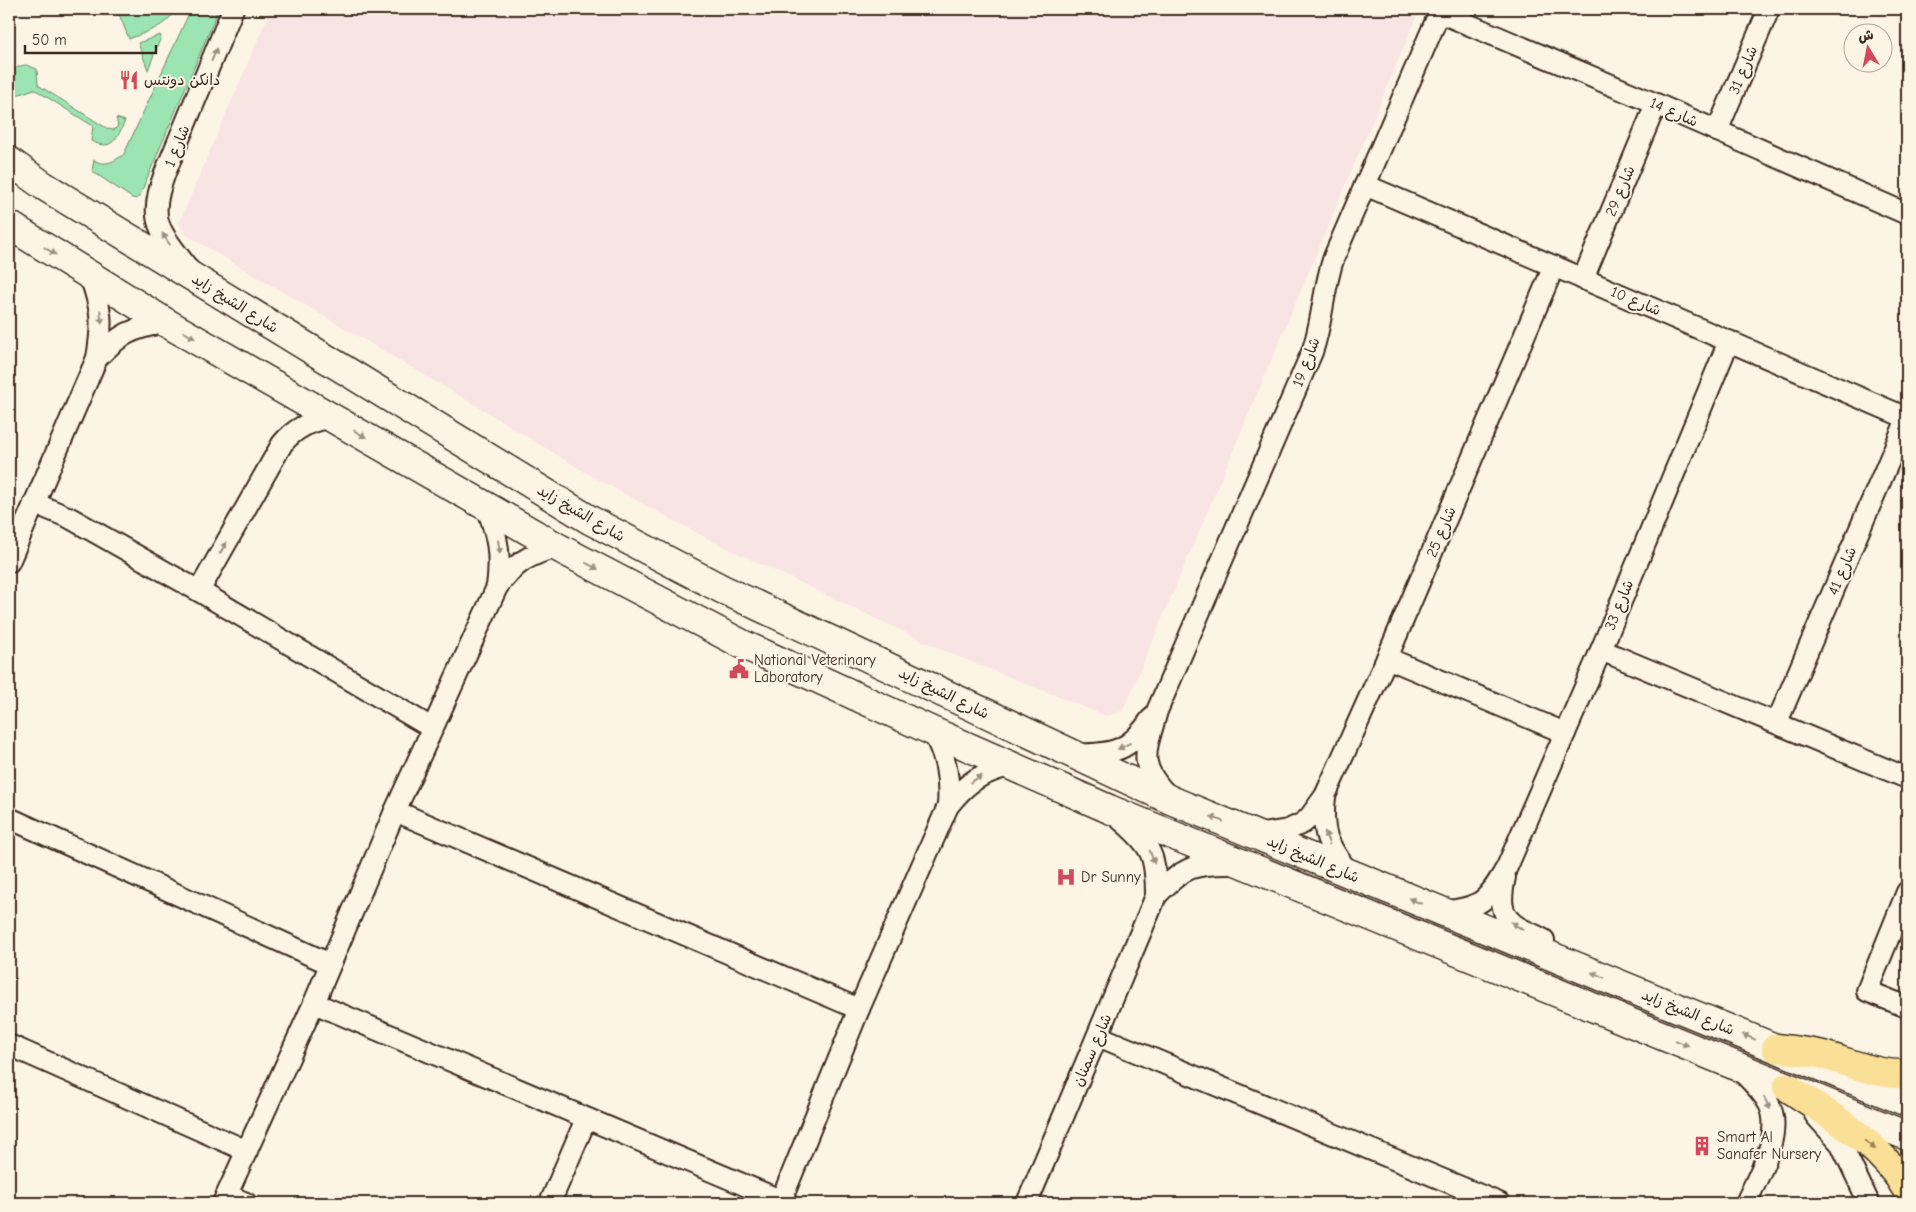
<svg xmlns="http://www.w3.org/2000/svg" width="1916" height="1212" viewBox="0 0 1916 1212" font-family="'Comic Neue','Playpen Sans Arabic',sans-serif">
	<rect width="100%" height="100%" fill="#fcf5e5"/>
	<filter id="ink" filterUnits="userSpaceOnUse"><feTurbulence type="fractalNoise" baseFrequency=".02" numOctaves="2"/><feDisplacementMap in="SourceGraphic" scale="10" xChannelSelector="R" yChannelSelector="G"/><feConvolveMatrix kernelMatrix="1 2 1 2 8 2 1 2 1" color-interpolation-filters="sRGB"/></filter>
	<g filter="url(#ink)">
		<polygon fill="#f8e4e3" points="271,9 1420,9 1123,711 1106,716 940,649 712,541 593,477 477,406 186,235 179,223"/>
		<g fill="#9ce4b2" stroke="#6c8768">
			<path d="M117 9H170L175 10C167 27 145 32 129 39Z"/>
			<path d="M191 9H211L218 11 140 195 137 199 132 198 92 171 94 160C105 167 115 161 124 154Z"/>
			<polygon points="160,35 161,37 148,70 138,43"/>
			<path d="M26 65 37 69 38 85 108 129 114 130 118 126 116 118 125 121C117 138 113 152 91 141L93 126 34 89 20 94H16C9 81 9 66 26 65Z"/>
		</g>
		<g fill="none" stroke-linecap="round" stroke-linejoin="round">
			<defs>
				<g id="minor">
					<polyline points="1439,12 1656,104 1907,214"/>
					<polyline points="1717,131 1769,9"/>
					<polyline points="1365,185 1907,418"/>
					<path d="M189 270C161 231 146 223 165 173L233 9"/>
					<polyline points="1583,279 1656,104"/>
					<path d="M97 358C121 333 132 329 165 322"/>
					<polyline points="34,503 70,518 199,591 432,728"/>
					<path d="M487 508C498 537 501 556 497 587"/>
					<path d="M9 562 97 358C103 323 102 310 90 276"/>
					<path d="M199 591 282 444C296 427 310 422 330 417"/>
					<polyline points="1601,650 1907,778"/>
					<polyline points="1387,658 1565,733"/>
					<polyline points="1777,722 1907,419"/>
					<path d="M932 731C946 755 950 778 948 806"/>
					<path d="M1076 755C1114 753 1129 752 1151 719"/>
					<path d="M1168 796C1136 763 1146 752 1157 711L1312 352C1323 321 1323 288 1334 257L1441 9"/>
					<path d="M1325 796C1321 833 1327 844 1348 872"/>
					<polyline points="395,811 859,1009 781,1201"/>
					<polyline points="9,818 330,964"/>
					<path d="M1120 819C1152 846 1156 855 1156 896"/>
					<polyline points="1257,835 1288,830 1303,823 1309,818 1325,796 1387,658 1554,266"/>
					<path d="M1505 877C1501 896 1498 916 1518 927 1526 932 1536 935 1544 940"/>
					<polyline points="1907,892 1867,991 1907,1007"/>
					<path d="M1443 912C1482 907 1487 902 1507 867L1601 650 1729 341"/>
					<polyline points="314,1003 787,1203"/>
					<path d="M859 1009 948 806C967 782 982 772 1013 765"/>
					<polyline points="1098,1036 1499,1203"/>
					<polyline points="9,1045 247,1151"/>
					<path d="M1741 1071C1751 1081 1762 1091 1769 1104 1784 1134 1758 1175 1746 1203"/>
					<polyline points="1815,1115 1841,1144 1869,1203"/>
					<polyline points="227,1195 246,1203"/>
					<path d="M223 1203 314 1003 395 811 497 587C515 563 528 555 557 547"/>
					<polyline points="550,1203 586,1119"/>
					<path d="M1027 1203 1156 896C1183 867 1194 863 1234 864"/>
				</g>
				<g id="secondary">
					<polyline points="9,161 44,186 590,520 722,589 1173,801 1907,1102"/>
					<polyline points="9,225 165,322 557,547 742,644 932,731 1109,809 1907,1136"/>
				</g>
				<g id="primary">
					<path d="M1776 1048C1792 1050 1808 1051 1823 1055 1851 1063 1877 1075 1907 1074"/>
					<path d="M1787 1087C1830 1116 1881 1143 1907 1190"/>
				</g>
			</defs>
			<use href="#minor" stroke="#3b2a1e" stroke-width="24"/>
			<use href="#secondary" stroke="#3b2a1e" stroke-width="31"/>
			<use href="#primary" stroke="#3b2a1e" stroke-width="31"/>
			<use href="#minor" stroke="#fcf5e5" stroke-width="20"/>
			<use href="#secondary" stroke="#fcf5e5" stroke-width="28"/>
			<use href="#primary" stroke="#fadf96" stroke-width="28"/>
		</g>
		<defs><path id="oneway-solid" d="M-6-.8H1V-3.2L6.5 0L1 3.2V.8H-6Z" transform="scale(1.25)"/></defs>
		<g fill="#9c9082">
			<use href="#oneway-solid" transform="translate(214 55) rotate(-68)"/>
			<use href="#oneway-solid" transform="translate(166 239) rotate(-124)"/>
			<use href="#oneway-solid" transform="translate(50 251) rotate(32)"/>
			<use href="#oneway-solid" transform="translate(101 317) rotate(84)"/>
			<use href="#oneway-solid" transform="translate(189 335) rotate(30)"/>
			<use href="#oneway-solid" transform="translate(360 434) rotate(30)"/>
			<use href="#oneway-solid" transform="translate(499 547) rotate(82)"/>
			<use href="#oneway-solid" transform="translate(223 548) rotate(-60)"/>
			<use href="#oneway-solid" transform="translate(592 566) rotate(27)"/>
			<use href="#oneway-solid" transform="translate(1124 746) rotate(153)"/>
			<use href="#oneway-solid" transform="translate(976 779) rotate(-31)"/>
			<use href="#oneway-solid" transform="translate(1217 819) rotate(-158)"/>
			<use href="#oneway-solid" transform="translate(1327 838) rotate(-109)"/>
			<use href="#oneway-solid" transform="translate(1152 857) rotate(70)"/>
			<use href="#oneway-solid" transform="translate(1415 901) rotate(-157)"/>
			<use href="#oneway-solid" transform="translate(1517 926) rotate(-146)"/>
			<use href="#oneway-solid" transform="translate(1598 975) rotate(-158)"/>
			<use href="#oneway-solid" transform="translate(1749 1037) rotate(-158)"/>
			<use href="#oneway-solid" transform="translate(1682 1043) rotate(22)"/>
			<use href="#oneway-solid" transform="translate(1767 1103) rotate(63)"/>
		</g>
		<use fill="#9a845a" href="#oneway-solid" transform="translate(1870 1145) rotate(40)"/>
	</g>
	<defs>
		<symbol id="restaurant-bare" viewBox="-9 -9 18 18"><path d="M-5-6h1v4h1v-4h1v4h1v-4h1v5L-1.5 .5V6h-2V.5L-5-1ZM5-6V6H3V1.5H1.5Q1.5-4 5-6Z" fill="#d1495b" stroke="#fcf5e5" stroke-width="2.5" paint-order="stroke"/></symbol>
		<symbol id="civic-bare" viewBox="-9 -9 18 18"><path d="M-.6-6.5H3V-4.5H.6V-3L4-1V1h2V6H-6V1h2V-1L-.6-3ZM-1.2 2.5V6h2.4V2.5Z" fill="#d1495b" stroke="#fcf5e5" stroke-width="2.5" paint-order="stroke"/></symbol>
		<symbol id="hospital-bare" viewBox="-9 -9 18 18"><path d="M-5-5h3v3.5h4V-5h3V5h-3V1.5h-4V5h-3Z" fill="#d1495b" stroke="#fcf5e5" stroke-width="2.5" paint-order="stroke"/></symbol>
		<symbol id="building-bare" viewBox="-9 -9 18 18"><path d="M-4-6H4V6H1V3H-1V6H-4ZM-2.5-4.3h1.7v1.8h-1.7ZM.8-4.3h1.7v1.8H.8ZM-2.5-1h1.7V.8h-1.7ZM.8-1h1.7V.8H.8Z" fill="#d1495b" stroke="#fcf5e5" stroke-width="2.5" paint-order="stroke"/></symbol>
	</defs>
	<g fill-rule="evenodd">
		<use href="#restaurant-bare" x="115" y="66" width="28" height="28"/>
		<use href="#civic-bare" x="725" y="655" width="28" height="28"/>
		<use href="#hospital-bare" x="1052" y="863" width="28" height="28"/>
		<use href="#building-bare" x="1688" y="1132" width="28" height="28"/>
	</g>
	<g text-anchor="middle" dominant-baseline="central" stroke-width="4" stroke-linejoin="round" paint-order="stroke">
		<g font-size="15" fill="#3b2a1e" stroke="#fcf5e5">
			<text transform="translate(1743 70) rotate(-67)">شارع 31</text>
			<text transform="translate(1674 112) rotate(24)">شارع 14</text>
			<text transform="translate(177 146) rotate(-68)">شارع 1</text>
			<text transform="translate(1620 191) rotate(-67)">شارع 29</text>
			<text transform="translate(1636 301) rotate(23)">شارع 10</text>
			<text transform="translate(235 303) rotate(32)">شارع الشيخ زايد</text>
			<text transform="translate(1306 362) rotate(-69)">شارع 19</text>
			<text transform="translate(581 513) rotate(30)">شارع الشيخ زايد</text>
			<text transform="translate(1441 532) rotate(-67)">شارع 25</text>
			<text transform="translate(1842 571) rotate(-67)">شارع 41</text>
			<text transform="translate(1619 605) rotate(-68)">شارع 33</text>
			<text transform="translate(944 693) rotate(26)">شارع الشيخ زايد</text>
			<text transform="translate(1313 859) rotate(23)">شارع الشيخ زايد</text>
			<text transform="translate(1688 1012) rotate(22)">شارع الشيخ زايد</text>
			<text transform="translate(1092 1050) rotate(-67)">شارع سمنان</text>
		</g>
		<g font-size="15" fill="#3b2a1e" stroke="#fcf5e5" text-anchor="start">
			<text x="144" y="80">دانكن دونتس</text>
			<text x="754" y="660">National Veterinary<tspan x="754" dy="17">Laboratory</tspan></text>
			<text x="1081" y="877">Dr Sunny</text>
			<text x="1717" y="1137">Smart Al<tspan x="1717" dy="17">Sanafer Nursery</tspan></text>
		</g>
	</g>
	<rect width="1916" height="1212" fill="none" stroke="#fcf5e5" stroke-width="30"/>
	<rect x="15" y="15" width="1886" height="1182" fill="none" stroke="#3b2a1e" stroke-width="2" filter="url(#ink)"/>
	<g transform="translate(1868 48) rotate(350)"><circle r="24" fill="#fcf5e5" stroke="#afa495"/>
	<path d="M0-4L9 19L0 12L-9 19Z" fill="#d1495b"/>
	<text y="-8" font-size="14" font-weight="bold" text-anchor="middle" fill="#3b2a1e">ش</text>
	</g>
	<path d="M25 45v8h131v-8" fill="none" stroke="#3b2a1e" stroke-width="2.5"/>
	<text x="32" y="45" font-size="15" fill="#3b2a1e" stroke="#fcf5e5" stroke-width="4" paint-order="stroke">50 m</text>
</svg>
